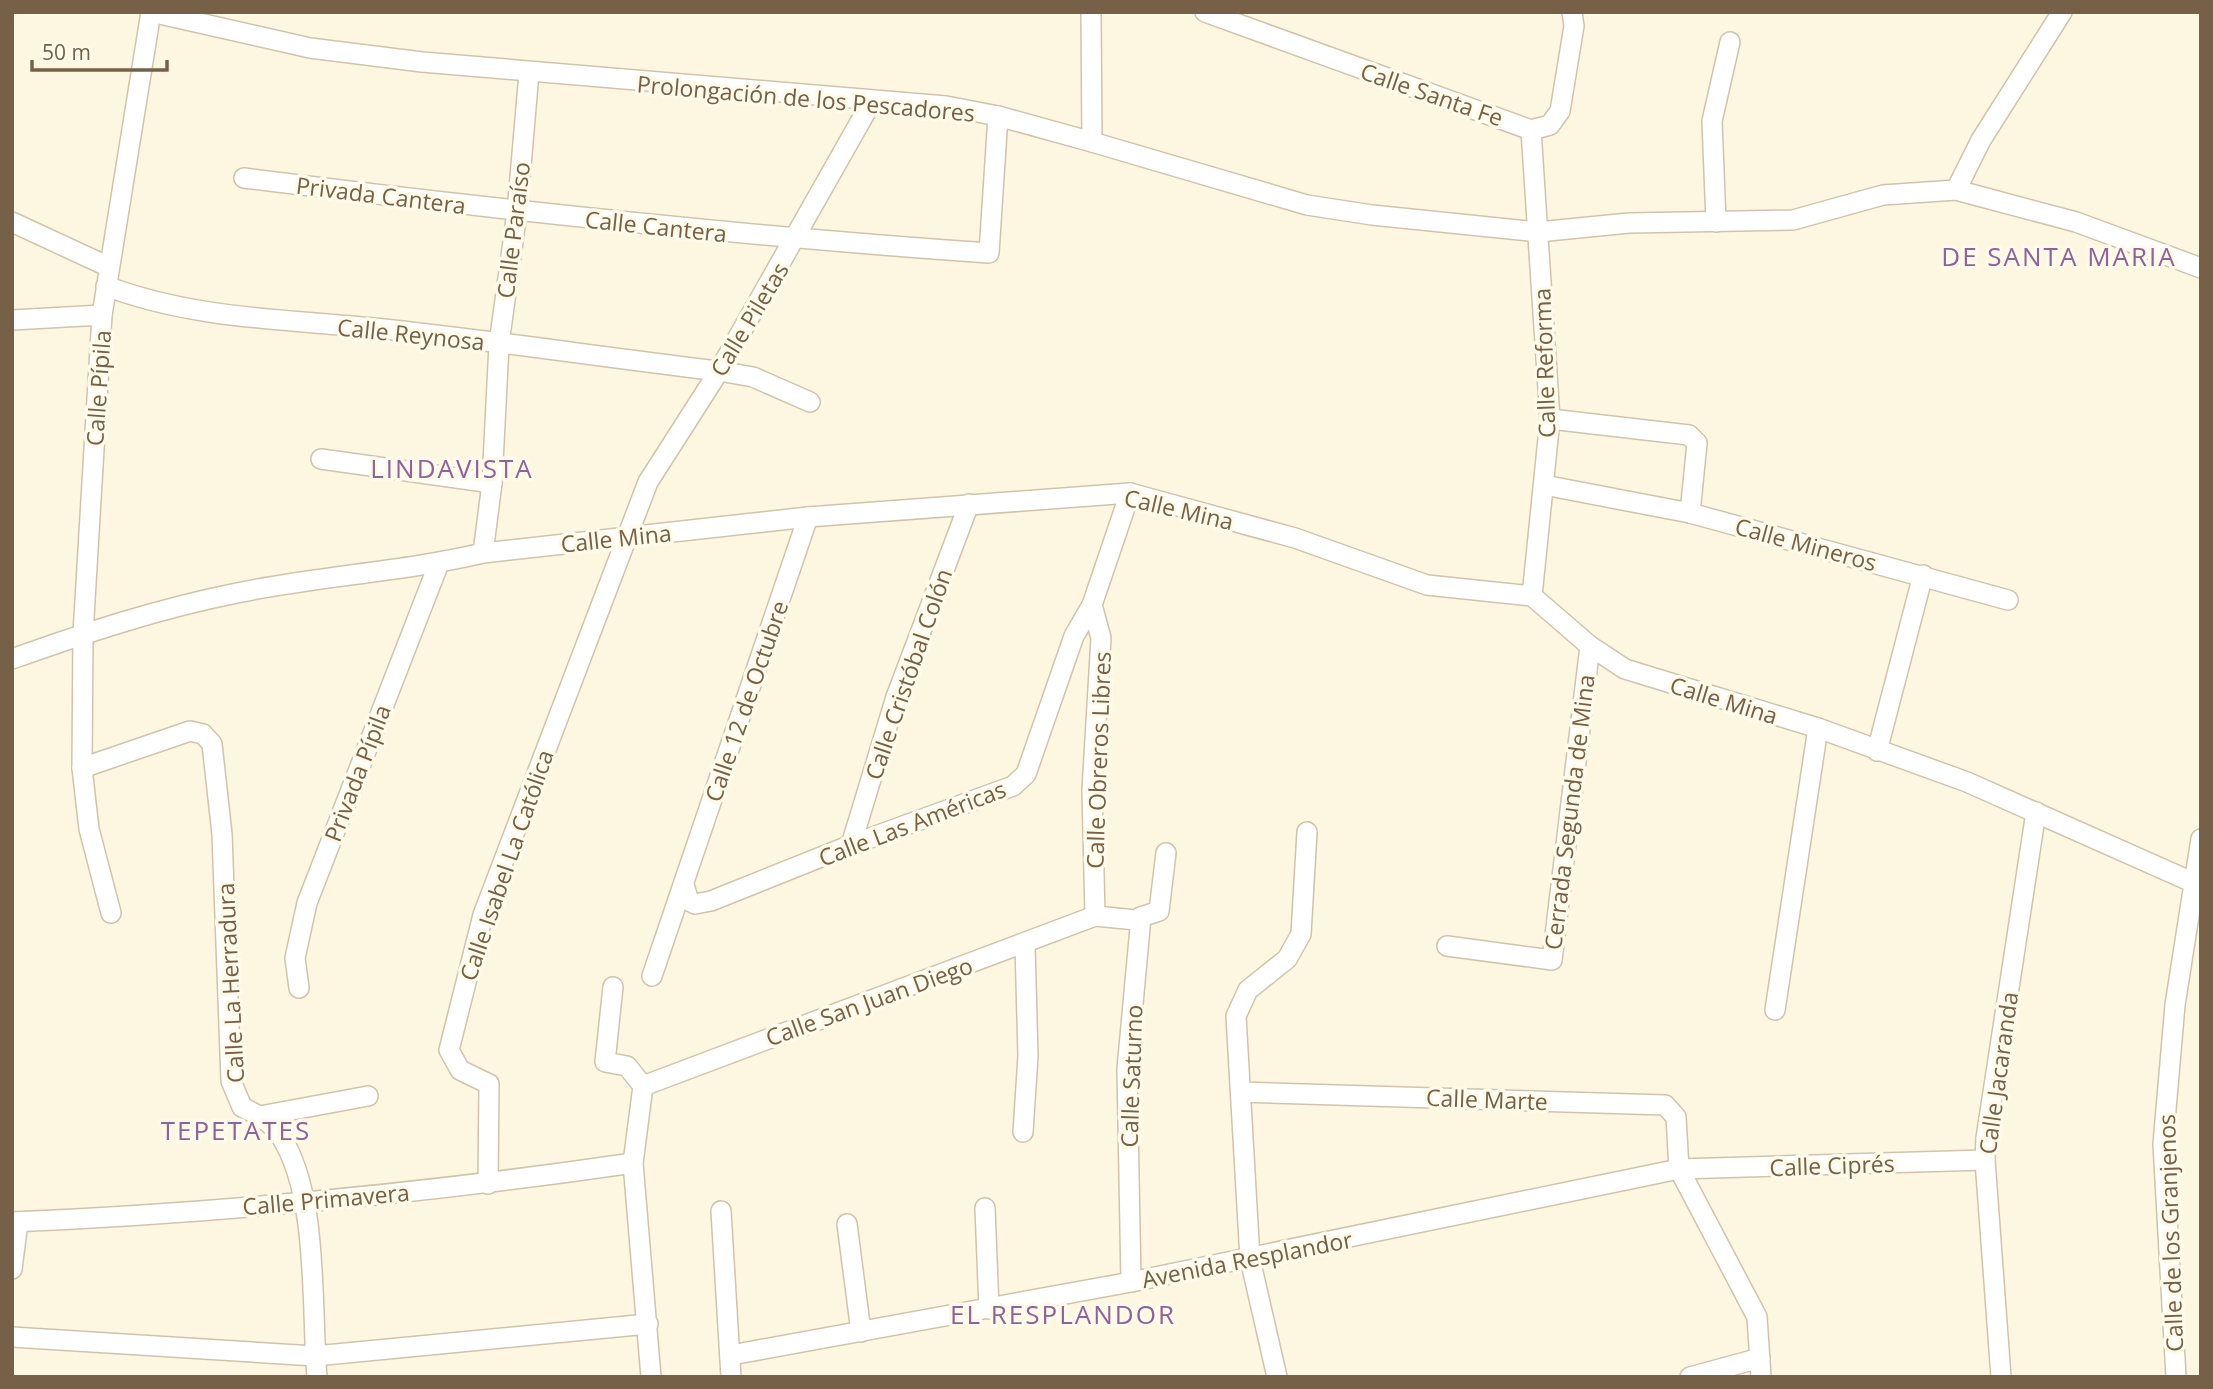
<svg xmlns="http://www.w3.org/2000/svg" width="2213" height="1389" viewBox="0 0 2213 1389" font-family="'Open Sans',sans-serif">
	<rect width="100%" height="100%" fill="#fdf7e1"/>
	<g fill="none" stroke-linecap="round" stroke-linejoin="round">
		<defs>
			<g id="street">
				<polyline points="151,12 310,48 422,62 946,106 998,116 1092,142 1307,205 1372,215 1538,232 1629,223 1793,220 1883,195 1956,190 2076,222 2201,268"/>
				<polyline points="1091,12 1092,142"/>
				<polyline points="1205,12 1531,130 1550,125 1560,111 1574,26 1572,12"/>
				<polyline points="1531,130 1550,419 1532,596"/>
				<path d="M244 178C492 209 740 236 989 253L998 116"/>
				<polyline points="1956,190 1981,140 2062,12"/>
				<polyline points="12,222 109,267"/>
				<polyline points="1716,222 1712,121 1730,42"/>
				<path d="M106 286C199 321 295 319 393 330 502 342 610 358 719 371L753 377 810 402"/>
				<polyline points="12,320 102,315"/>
				<polyline points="1550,419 1689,435 1697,443 1690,513"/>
				<polyline points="321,459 492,483"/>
				<polyline points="1544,485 1690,513 2008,600"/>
				<polyline points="483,553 492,483 499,344 517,212 529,73"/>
				<polyline points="1092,605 1101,638 1092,790 1095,916"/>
				<path d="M12 659C85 633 161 608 237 593 318 576 402 572 483 553L808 517 1130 493 1295 538 1427 585 1532 596 1590 646 1625 669 1818 728 1967 782 2201 886"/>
				<polyline points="1877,751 1923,575"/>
				<path d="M82 768 190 731 203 734 212 744 222 834 231 1081 242 1107C256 1114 271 1122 280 1135 319 1194 311 1306 317 1377"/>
				<polyline points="851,845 896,697 969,504"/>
				<polyline points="684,885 689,901 695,904 711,901 851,845 1013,786 1026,774 1074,636 1092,605 1130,493"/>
				<polyline points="111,913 89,829 82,768 83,634 102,315 151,12"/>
				<polyline points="1141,917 1159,911 1166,853"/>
				<polyline points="1447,946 1552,960 1590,646"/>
				<polyline points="652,976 808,517"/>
				<polyline points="613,987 605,1062 627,1066 643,1086"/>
				<polyline points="299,988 295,958 307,903 439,563"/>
				<polyline points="1775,1010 1818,728"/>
				<polyline points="643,1086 1095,916 1136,920 1141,917 1127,1069 1131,1282"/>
				<polyline points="643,1086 633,1163 651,1377"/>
				<polyline points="1241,1092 1665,1105 1676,1117 1679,1169 1757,1317 1761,1377"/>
				<polyline points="260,1116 368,1096"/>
				<polyline points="1023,1132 1028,1056 1025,945"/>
				<polyline points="488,1184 489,1084 460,1070 449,1050 483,915 648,482 719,371 872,101"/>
				<polyline points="985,1208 989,1309"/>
				<polyline points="721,1211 731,1377"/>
				<path d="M12 1222C220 1213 427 1193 633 1163"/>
				<polyline points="847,1224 861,1332"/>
				<polyline points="12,1269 18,1222"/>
				<polyline points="12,1337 315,1356 648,1324"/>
				<polyline points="731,1355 1131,1282 1679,1169 1985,1160"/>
				<polyline points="1277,1377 1250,1259 1236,1016 1248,990 1287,959 1301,934 1307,832"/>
				<polyline points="1690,1377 1760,1358"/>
				<polyline points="2001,1377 1985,1160 1986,1138 2036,812"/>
				<polyline points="2176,1377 2163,1144 2175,1005 2201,839"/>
			</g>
		</defs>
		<use href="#street" stroke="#d1c3ab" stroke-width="22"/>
		<use href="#street" stroke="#fff" stroke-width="19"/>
	</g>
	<g text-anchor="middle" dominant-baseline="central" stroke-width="7" stroke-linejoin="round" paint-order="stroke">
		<g font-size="23" fill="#766047" stroke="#fffae9">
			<text transform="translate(1432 94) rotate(19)">Calle Santa Fe</text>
			<text transform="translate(806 98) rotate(5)">Prolongación de los Pescadores</text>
			<text transform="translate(381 195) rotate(7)">Privada Cantera</text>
			<text transform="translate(656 226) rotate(6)">Calle Cantera</text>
			<text transform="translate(513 230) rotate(-83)">Calle Paraíso</text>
			<text transform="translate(749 319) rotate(-59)">Calle Piletas</text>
			<text transform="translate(411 334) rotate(6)">Calle Reynosa</text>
			<text transform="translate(1544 363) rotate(-92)">Calle Reforma</text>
			<text transform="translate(98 388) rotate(-86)">Calle Pípila</text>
			<text transform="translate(1179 509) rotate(13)">Calle Mina</text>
			<text transform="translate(616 538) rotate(-6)">Calle Mina</text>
			<text transform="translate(1806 544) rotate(15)">Calle Mineros</text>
			<text transform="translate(908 674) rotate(-71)">Calle Cristóbal Colón</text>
			<text transform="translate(1724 700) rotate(17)">Calle Mina</text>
			<text transform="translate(746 701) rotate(-71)">Calle 12 de Octubre</text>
			<text transform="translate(1098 760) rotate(-88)">Calle Obreros Libres</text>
			<text transform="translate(357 773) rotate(-69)">Privada Pípila</text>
			<text transform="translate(1569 812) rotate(-83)">Cerrada Segunda de Mina</text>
			<text transform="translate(912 823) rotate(-21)">Calle Las Américas</text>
			<text transform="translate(506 865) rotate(-71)">Calle Isabel La Católica</text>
			<text transform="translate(230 983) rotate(-93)">Calle La Herradura</text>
			<text transform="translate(869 1001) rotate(-20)">Calle San Juan Diego</text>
			<text transform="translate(1998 1073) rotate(-82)">Calle Jacaranda</text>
			<text transform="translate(1131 1076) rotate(-88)">Calle Saturno</text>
			<text transform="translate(1487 1099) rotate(2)">Calle Marte</text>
			<text transform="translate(1832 1165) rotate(-2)">Calle Ciprés</text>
			<text transform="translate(326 1199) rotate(-5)">Calle Primavera</text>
			<text transform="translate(2170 1233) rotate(-92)">Calle de los Granjenos</text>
			<text transform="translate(1247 1259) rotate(-11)">Avenida Resplandor</text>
		</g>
		<g font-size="26" letter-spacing="2" fill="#916299" stroke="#fffae9">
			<text x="2059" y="256">DE SANTA MARIA</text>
			<text x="452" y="468">LINDAVISTA</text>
			<text x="236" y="1130">TEPETATES</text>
			<text x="1063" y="1314">EL RESPLANDOR</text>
		</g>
	</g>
	<rect width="2213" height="1389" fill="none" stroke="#766047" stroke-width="28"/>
	<path d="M32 60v10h135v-10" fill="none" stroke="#766047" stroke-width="3.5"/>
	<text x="42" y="60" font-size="21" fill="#766047" stroke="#fffae9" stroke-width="5" paint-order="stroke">50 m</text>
</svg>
